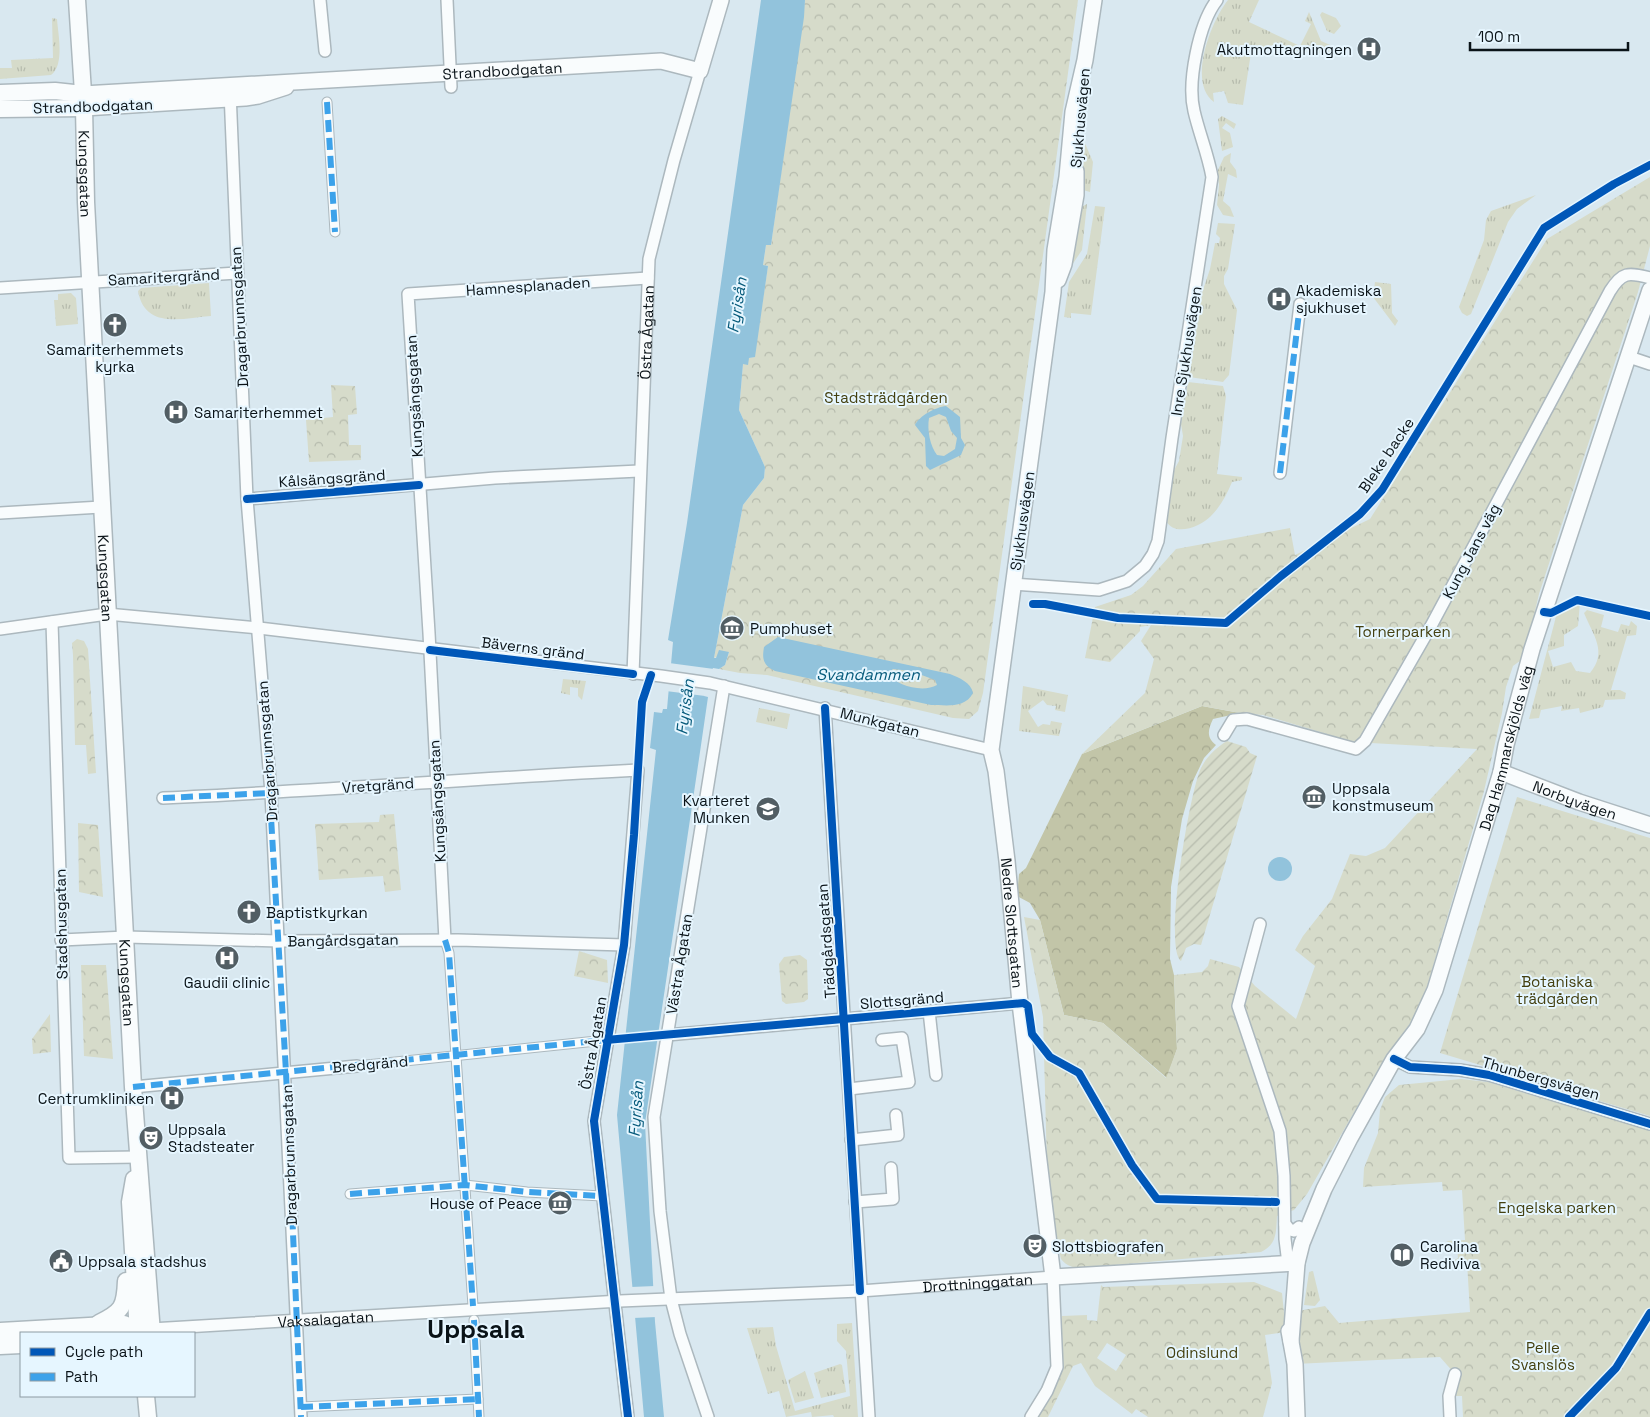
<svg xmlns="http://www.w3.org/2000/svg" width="1650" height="1417" viewBox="0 0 1650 1417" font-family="'Space Grotesk',sans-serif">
	<defs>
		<pattern id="grass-tufts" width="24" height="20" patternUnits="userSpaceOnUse" patternTransform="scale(1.25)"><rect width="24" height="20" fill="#d6dbca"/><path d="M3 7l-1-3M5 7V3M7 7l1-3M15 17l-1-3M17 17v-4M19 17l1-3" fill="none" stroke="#b6bbad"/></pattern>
		<pattern id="forest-crowns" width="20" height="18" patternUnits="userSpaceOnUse" patternTransform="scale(1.25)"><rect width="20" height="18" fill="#c2c5a8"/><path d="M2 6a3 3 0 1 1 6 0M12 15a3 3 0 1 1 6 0" fill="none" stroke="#a5a890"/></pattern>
		<pattern id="park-crowns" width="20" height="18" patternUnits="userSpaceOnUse" patternTransform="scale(1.25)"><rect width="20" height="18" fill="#d6dbca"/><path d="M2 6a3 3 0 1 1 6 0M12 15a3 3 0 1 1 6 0" fill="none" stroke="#b6bbad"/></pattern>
		<pattern id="garden-furrows" width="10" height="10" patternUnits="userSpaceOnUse" patternTransform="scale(1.25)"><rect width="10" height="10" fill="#d6dbca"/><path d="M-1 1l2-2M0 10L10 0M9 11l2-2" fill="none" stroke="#b6bbad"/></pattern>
	</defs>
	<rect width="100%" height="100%" fill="#d9e8f0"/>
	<g fill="url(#grass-tufts)">
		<path d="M1228 0H1259L1249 22 1300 46 1311 24 1305 21 1309 12 1321 41 1335 47 1337 50 1333 59 1325 54 1252 46 1243 105 1228 103 1224 91 1213 93 1214 102C1187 83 1211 21 1228 0Z"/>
		<polygon points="1322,12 1336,18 1341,26 1334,34 1327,31 1320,15"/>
		<path d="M52 18 57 19C58 34 65 65 51 75L0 79V68H12L11 60 53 58Z"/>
		<polygon points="1222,116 1236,124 1234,129 1226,123 1222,128 1230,133 1233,147 1222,151 1218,119"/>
		<polygon points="1084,141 1093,162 1090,192 1083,190 1078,182"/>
		<polygon points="1231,153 1230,162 1236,170 1237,178 1228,174 1223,201 1230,207 1234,217 1223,215 1217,205 1219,185 1217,172 1224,157"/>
		<polygon points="1536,195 1517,209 1508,222 1471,314 1467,316 1462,313 1459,307 1484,240 1486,220 1491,211"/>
		<polygon points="1087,204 1082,250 1072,265 1079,212 1081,207"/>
		<polygon points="1095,206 1105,207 1091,315 1071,313 1071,318 1064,317 1069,282 1087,254"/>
		<polygon points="1218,223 1235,224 1228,269 1224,276 1224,284 1237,310 1229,375 1223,382 1189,377 1202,293 1210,269 1215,243 1219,243 1220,238 1216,234"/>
		<polygon points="1375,282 1391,284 1392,313 1398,321 1395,326 1373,297"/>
		<path d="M209 283 211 316C183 318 145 330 138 291L141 288Z"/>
		<polygon points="71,293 76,298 78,324 56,326 54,300 58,300 58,294"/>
		<path d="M1188 382 1223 386 1226 396 1217 474 1242 477V480L1232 482C1227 494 1221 506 1211 516 1200 527 1175 537 1166 521L1173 472 1179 461 1183 436 1181 424Z"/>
		<path d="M1580 602 1578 626 1564 635V646L1548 651 1553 667 1571 662 1576 671 1590 673C1608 652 1593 635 1584 613L1587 610 1604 615 1601 627 1618 632 1621 624 1629 626 1631 621 1637 626 1636 635 1627 636 1611 690H1620L1626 693 1625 699 1605 700 1603 707 1580 713 1579 708 1561 711 1562 706 1541 710 1539 718 1529 719 1557 613Z"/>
		<polygon points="563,679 586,681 582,700 578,696 578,688 570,687 570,695 561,693"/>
		<polygon points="1023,686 1068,695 1065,712 1055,710 1056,706 1047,705 1043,700 1028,711 1038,727 1043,724 1050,725 1051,721 1062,723 1059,736 1019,731"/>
		<polygon points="759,708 790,714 787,729 756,722"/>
		<polygon points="1313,1271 1320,1300 1315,1306 1304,1305 1309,1272"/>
		<polygon points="852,1323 858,1417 834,1417 833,1415 812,1417 811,1412 786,1417 779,1391 768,1394 747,1328 773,1327 776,1346 795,1411 850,1396 846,1351 837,1341 837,1324"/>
		<polygon points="840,1364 842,1365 846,1392 821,1398 814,1373"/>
		<polygon points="805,1371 814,1398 795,1403 788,1380"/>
	</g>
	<path fill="url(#forest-crowns)" d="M1202 706 1240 713 1213 719C1208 730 1206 737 1216 745L1204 758 1193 781 1182 819 1171 887 1170 959 1174 975 1177 1049 1167 1078 1103 1023 1064 1015 1040 920 1030 903 1017 896 1019 874 1026 868 1082 754Z"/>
	<g fill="url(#park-crowns)" fill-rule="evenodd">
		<polygon points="805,0 1078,0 983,693 978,711 969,719 953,718 767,675 740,673 719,669 725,665 729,652 714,658 743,505 764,478 765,467 739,410 743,364 749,358 754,357 768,266 763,265 766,245 771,245"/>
		<path d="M1650 177V246L1638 292 1539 594 1524 658 1513 666 1506 687 1502 713 1484 791 1425 994 1411 1022 1376 1074 1307 1194 1294 1210 1277 1216C1276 1233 1277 1244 1261 1252L1092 1267C1080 1268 1070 1270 1061 1259L1048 1204 1043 1017 1024 917 1040 920 1064 1015 1103 1023 1166 1078 1177 1049 1174 975 1202 972 1208 966 1210 959 1239 967 1255 986 1296 1019 1315 966 1295 950 1303 936 1332 899 1350 854 1366 856 1385 848 1477 749 1353 742 1263 715 1240 713 1202 706 1082 754 1145 693 1154 659 1141 641 1151 625 1140 627V631L1110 662 1085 658 1095 607 1131 595 1143 586 1176 549 1290 528 1295 555 1370 519 1547 239Z"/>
		<polygon points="331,385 355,386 357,414 348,415 349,445 361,445 361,460 309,462 306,420 333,417"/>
		<polygon points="77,639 84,641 88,649 96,773 88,774 86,745 75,745 73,655 72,643"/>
		<polygon points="1517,797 1650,838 1650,1116 1440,1053"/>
		<polygon points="394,814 401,890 385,892 383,876 319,880 315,824 379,822 380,815"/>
		<polygon points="78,823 98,825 103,897 79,892"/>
		<polygon points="579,951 607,960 608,983 574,976"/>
		<polygon points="800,955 807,960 808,999 804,1002 786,1004 782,1001 779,964 784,957"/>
		<polygon points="81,965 106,965 113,1059 84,1056"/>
		<polygon points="50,1014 51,1052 33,1054 32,1039"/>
		<polygon points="1461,1079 1488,1082 1650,1130 1650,1417 1463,1417 1462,1396 1449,1396 1455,1374 1440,1357 1295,1364 1293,1312 1325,1306 1339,1323 1470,1312 1467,1262 1447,1264 1458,1258 1457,1246 1446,1241 1465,1240 1462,1190 1443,1191 1442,1182 1363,1187 1364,1168 1378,1133 1380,1110 1385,1097 1399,1085"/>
		<path d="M1254 1282 1282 1293 1286 1332 1265 1335 1272 1383 1263 1417H1148L1136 1409 1132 1414 1095 1386 1081 1363 1073 1366 1048 1417H1033L1048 1394 1062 1316 1087 1315V1320L1097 1321 1101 1285 1103 1287ZM1107 1343 1126 1355 1116 1371 1097 1358Z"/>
	</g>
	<path fill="url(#garden-furrows)" d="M1227 741 1246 747 1250 753 1257 756 1201 945 1194 944 1186 948 1181 961C1163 948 1190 790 1201 768 1207 756 1217 747 1227 741Z"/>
	<g fill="#92c3dc" fill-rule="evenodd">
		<polygon points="761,0 805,0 804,17 771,245 766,245 763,265 768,266 755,357 749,358 748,365 743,364 739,410 765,467 764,478 743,505 714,658 716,658 719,650 729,652 725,665 719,669 713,668 704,696 708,697 700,752 645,1123 655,1322 664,1417 644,1417 617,1115 656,750 650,748 654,712 662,713 663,709 667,709 673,642 668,640 687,523"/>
		<path d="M946 406 960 417 961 438 965 445 961 455 930 470 926 466 925 438 915 425C919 416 936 407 946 406ZM939 414 946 417 951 431 957 438 955 449 944 456 937 455C930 446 927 430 929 418Z"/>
		<path d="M778 637 950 674C959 678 971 682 973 693 965 709 945 705 931 705L775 671C763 665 762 659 764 647ZM893 669 911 671 935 680 937 685C923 693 896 686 888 673Z"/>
		<circle cx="1280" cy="869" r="12"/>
	</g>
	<g fill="#d9e8f0">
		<polygon points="669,663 714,669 705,696 666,691"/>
		<polygon points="655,1286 657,1317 633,1318 631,1287"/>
	</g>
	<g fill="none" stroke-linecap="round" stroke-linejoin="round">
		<defs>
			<g id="pedestrian">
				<polyline points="327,102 335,232"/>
				<polyline points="445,940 449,953 473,1306"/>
				<polyline points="357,1066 606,1040"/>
				<polyline points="350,1194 465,1185 527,1192 602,1196"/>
				<polyline points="474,1320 479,1417"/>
				<polyline points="301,1407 478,1399"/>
			</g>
			<g id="minor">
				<polyline points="320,0 325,51"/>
				<polyline points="447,0 451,87"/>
				<polyline points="230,92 247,499 271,793 301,1417"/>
				<polyline points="0,288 237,273"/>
				<polyline points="1629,357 1650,364"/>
				<polyline points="1280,473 1300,304"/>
				<polyline points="247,499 495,478 639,471"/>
				<polyline points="0,513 101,507"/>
				<path d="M1013 584 1099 590 1127 581 1145 566 1153 554 1158 541 1172 438 1212 177C1208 154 1199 133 1194 111 1187 82 1199 23 1217 0"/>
				<polyline points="52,622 69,1158 138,1157"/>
				<polyline points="0,629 107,614 259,628 661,676 710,683 991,750"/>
				<path id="s1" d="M633 674 649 259 674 160 700 71"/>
				<polyline points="825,708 869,1417"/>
				<path d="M1224 735 1233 720 1247 719 1356 749 1365 741 1431 626 1610 291C1622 272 1628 272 1650 278"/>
				<path d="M163 798C321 791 479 778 638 770L624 945 594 1121 628 1417"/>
				<polyline points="1260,924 1238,1006 1280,1131 1284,1176 1285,1239 1288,1264"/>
				<polyline points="61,940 126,937 279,941 458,940 624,945"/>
				<polyline points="445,940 429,633 408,294 648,278"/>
				<polyline points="929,1011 936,1075"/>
				<polyline points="667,1035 1020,1003"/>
				<polyline points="1394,1059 1410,1067 1460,1070 1489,1075 1650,1124"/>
				<polyline points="133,1087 357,1066"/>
				<polyline points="849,1089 909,1082 902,1038 882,1040"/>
				<polyline points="851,1140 898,1135 896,1115"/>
				<polyline points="855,1202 893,1199 891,1168"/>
				<polyline points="1285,1224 1290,1230 1294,1231 1299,1227"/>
				<path id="s2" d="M151 1329 620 1301 860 1291 1053 1277 1057 1367 1047 1391 1031 1417"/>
				<polyline points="708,1417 680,1334 671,1299 660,1211 654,1117 724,686"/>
				<polyline points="1450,1417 1449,1396 1455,1374"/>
			</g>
			<g id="tertiary">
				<path id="s3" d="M1094 0 1085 60 1073 112 1067 177 1055 250 1053 292 991 750 996 771 1007 861 1020 1003 1053 1277 1297 1263"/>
				<path id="s4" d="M83 94 661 61 700 71 721 0"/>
				<polyline points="84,108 245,98 258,96 286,87"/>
				<polyline points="1058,280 1064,264 1076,195 1076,171"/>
				<path id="s5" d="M1501 772 1579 802 1650 825"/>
				<polyline points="1289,1331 1295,1364 1297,1417"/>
				<path id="s6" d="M1291 1341 1297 1263 1302 1243 1324 1189 1350 1138 1394 1059 1417 1029 1435 990 1501 772 1506 745 1532 649 1650 290"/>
			</g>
			<g id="secondary">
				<path id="s7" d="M77 0 84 108 86 202 133 1087 152 1333"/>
				<polyline points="0,93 55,91 83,94"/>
				<polyline points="0,109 84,108"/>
				<polyline points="134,1179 130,1202 138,1333"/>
				<path d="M99 1323C122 1312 125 1307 126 1281"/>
				<polyline points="0,1331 124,1324 137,1330 147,1330"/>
				<polyline points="0,1346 21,1345"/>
				<polyline points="146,1396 148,1417"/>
			</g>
		</defs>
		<use href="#pedestrian" stroke="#acb8be" stroke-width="11"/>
		<use href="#minor" stroke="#acb8be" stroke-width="14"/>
		<use href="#tertiary" stroke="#acb8be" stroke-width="18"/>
		<use href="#secondary" stroke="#acb8be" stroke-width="19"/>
		<use href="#pedestrian" stroke="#f9fcfd" stroke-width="9"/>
		<use href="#minor" stroke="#f9fcfd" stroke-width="11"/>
		<use href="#tertiary" stroke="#f9fcfd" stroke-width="15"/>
		<use href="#secondary" stroke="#f9fcfd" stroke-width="16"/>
		<g stroke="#3ca2ea" stroke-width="6" stroke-dasharray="12 6" stroke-linecap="butt">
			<polyline points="327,102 335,232"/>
			<polyline points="1280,473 1300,304"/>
			<polyline points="266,732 286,1072 301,1417"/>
			<polyline points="163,798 271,793"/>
			<polyline points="445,940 449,953 473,1306"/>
			<polyline points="133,1087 606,1040"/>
			<polyline points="350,1194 465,1185 527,1192 602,1196"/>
			<polyline points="474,1320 479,1417"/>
			<polyline points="301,1407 478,1399"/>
		</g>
		<defs>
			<g id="cycleway">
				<polyline points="247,499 419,485"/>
				<polyline points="1033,604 1045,604 1118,618 1226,623 1281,576 1360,514 1382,490 1544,228 1614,184 1650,165"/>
				<polyline points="1544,612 1551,613 1577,600 1650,616"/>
				<polyline points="430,650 633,674"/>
				<polyline points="825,708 860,1291"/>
				<polyline points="606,1040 1024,1003 1028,1006 1032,1034 1050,1057 1079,1073 1132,1165 1157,1199 1276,1202"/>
				<polyline points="1394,1059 1410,1067 1460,1070 1489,1075 1650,1124"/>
				<polyline points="628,1417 594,1121 624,945 634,835 642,702 651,675"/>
				<polyline points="1569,1417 1616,1368 1650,1313"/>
			</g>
		</defs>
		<use href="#cycleway" stroke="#e6f6ff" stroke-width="11"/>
		<use href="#cycleway" stroke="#0057b8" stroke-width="8"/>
	</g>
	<defs>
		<symbol id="hospital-disc" viewBox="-11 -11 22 22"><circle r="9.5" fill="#525e64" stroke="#e6f6ff"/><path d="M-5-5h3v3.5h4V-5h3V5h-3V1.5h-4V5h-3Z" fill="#fff"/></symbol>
		<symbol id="church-disc" viewBox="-11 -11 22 22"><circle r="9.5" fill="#525e64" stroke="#e6f6ff"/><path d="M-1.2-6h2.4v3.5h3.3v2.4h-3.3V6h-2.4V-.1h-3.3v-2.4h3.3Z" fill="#fff"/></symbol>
		<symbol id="museum-disc" viewBox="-11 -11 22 22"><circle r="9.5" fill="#525e64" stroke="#e6f6ff"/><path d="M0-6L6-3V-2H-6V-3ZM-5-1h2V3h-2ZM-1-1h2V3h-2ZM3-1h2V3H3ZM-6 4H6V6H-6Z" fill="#fff"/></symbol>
		<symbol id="university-disc" viewBox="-11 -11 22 22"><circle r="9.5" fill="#525e64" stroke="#e6f6ff"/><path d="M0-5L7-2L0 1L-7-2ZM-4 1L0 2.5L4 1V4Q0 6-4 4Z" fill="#fff"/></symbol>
		<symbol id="theatre-disc" viewBox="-11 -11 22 22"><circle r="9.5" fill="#525e64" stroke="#e6f6ff"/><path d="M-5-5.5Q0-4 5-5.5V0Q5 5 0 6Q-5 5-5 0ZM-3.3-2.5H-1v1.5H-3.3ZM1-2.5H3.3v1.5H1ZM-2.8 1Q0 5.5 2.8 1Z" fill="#fff"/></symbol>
		<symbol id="library-disc" viewBox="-11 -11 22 22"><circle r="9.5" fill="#525e64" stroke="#e6f6ff"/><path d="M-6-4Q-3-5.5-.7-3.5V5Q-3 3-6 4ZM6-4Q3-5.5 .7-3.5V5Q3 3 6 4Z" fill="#fff"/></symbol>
		<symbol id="civic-disc" viewBox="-11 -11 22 22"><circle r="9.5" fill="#525e64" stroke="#e6f6ff"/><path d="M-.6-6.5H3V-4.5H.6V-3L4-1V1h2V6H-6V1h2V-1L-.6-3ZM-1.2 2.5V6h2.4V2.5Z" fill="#fff"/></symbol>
	</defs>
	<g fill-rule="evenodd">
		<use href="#hospital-disc" x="1355" y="35" width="28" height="28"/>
		<use href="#hospital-disc" x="1265" y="285" width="28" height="28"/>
		<use href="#church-disc" x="101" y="311" width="28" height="28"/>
		<use href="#hospital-disc" x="162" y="398" width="28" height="28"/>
		<use href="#museum-disc" x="718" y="614" width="28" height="28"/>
		<use href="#museum-disc" x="1300" y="783" width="28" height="28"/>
		<use href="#university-disc" x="754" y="795" width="28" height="28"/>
		<use href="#church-disc" x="235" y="898" width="28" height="28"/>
		<use href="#hospital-disc" x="213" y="944" width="28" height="28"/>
		<use href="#hospital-disc" x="158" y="1084" width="28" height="28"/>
		<use href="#theatre-disc" x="137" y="1124" width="28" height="28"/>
		<use href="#museum-disc" x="546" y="1189" width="28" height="28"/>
		<use href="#theatre-disc" x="1021" y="1232" width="28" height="28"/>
		<use href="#library-disc" x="1388" y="1241" width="28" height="28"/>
		<use href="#civic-disc" x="47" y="1247" width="28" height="28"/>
	</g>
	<g text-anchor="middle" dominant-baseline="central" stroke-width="4" stroke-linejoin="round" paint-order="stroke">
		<g font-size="15" fill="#0a1318" stroke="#e6f6ff" text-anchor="start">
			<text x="1352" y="49" text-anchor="end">Akutmottagningen</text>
			<text x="1296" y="290">Akademiska<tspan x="1296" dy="17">sjukhuset</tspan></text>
			<text x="115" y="349" text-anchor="middle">Samariterhemmets<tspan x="115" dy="17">kyrka</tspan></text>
			<text x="194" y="412">Samariterhemmet</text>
			<text x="750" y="628">Pumphuset</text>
			<text x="1332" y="788">Uppsala<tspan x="1332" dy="17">konstmuseum</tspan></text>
			<text x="750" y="800" text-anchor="end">Kvarteret<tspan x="750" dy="17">Munken</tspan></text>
			<text x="266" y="912">Baptistkyrkan</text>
			<text x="227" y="982" text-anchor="middle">Gaudii clinic</text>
			<text x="154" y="1098" text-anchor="end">Centrumkliniken</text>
			<text x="168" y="1129">Uppsala<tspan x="168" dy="17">Stadsteater</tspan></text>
			<text x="542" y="1203" text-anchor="end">House of Peace</text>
			<text x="1052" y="1246">Slottsbiografen</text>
			<text x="1420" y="1246">Carolina<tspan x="1420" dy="17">Rediviva</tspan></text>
			<text x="78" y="1261">Uppsala stadshus</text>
		</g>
		<g font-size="15" fill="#0a1318" stroke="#e6f6ff">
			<text stroke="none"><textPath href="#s4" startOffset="420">Strandbodgatan</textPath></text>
			<text transform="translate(93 106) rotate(-2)">Strandbodgatan</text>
			<text transform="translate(1080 118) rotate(-85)">Sjukhusvägen</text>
			<text stroke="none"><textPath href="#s7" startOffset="174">Kungsgatan</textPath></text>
			<text transform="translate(164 277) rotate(-3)">Samaritergränd</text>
			<text transform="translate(528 286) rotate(-4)">Hamnesplanaden</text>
			<text transform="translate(239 317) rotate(-93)">Dragarbrunnsgatan</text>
			<text stroke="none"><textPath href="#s1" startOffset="342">Östra Ågatan</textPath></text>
			<text transform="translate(1186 351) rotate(-81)">Inre Sjukhusvägen</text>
			<text transform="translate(414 396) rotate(-93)">Kungsängsgatan</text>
			<text transform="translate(1386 455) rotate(-56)">Bleke backe</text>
			<text transform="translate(332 478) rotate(-4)">Kålsängsgränd</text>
			<text transform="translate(1022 521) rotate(-82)">Sjukhusvägen</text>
			<text transform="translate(1471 551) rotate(-62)">Kung Jans väg</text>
			<text stroke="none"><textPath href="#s7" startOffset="579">Kungsgatan</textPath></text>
			<text transform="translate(533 648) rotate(7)">Bäverns gränd</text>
			<text transform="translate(880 722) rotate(14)">Munkgatan</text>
			<text stroke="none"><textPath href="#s6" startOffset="638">Dag Hammarskjölds väg</textPath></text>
			<text transform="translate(267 751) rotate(-94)">Dragarbrunnsgatan</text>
			<text transform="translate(378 785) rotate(-4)">Vretgränd</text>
			<text stroke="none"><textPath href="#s5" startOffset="79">Norbyvägen</textPath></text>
			<text transform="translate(437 801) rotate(-93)">Kungsängsgatan</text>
			<text transform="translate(61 924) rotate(-91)">Stadshusgatan</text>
			<text stroke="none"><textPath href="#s3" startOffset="932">Nedre Slottsgatan</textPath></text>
			<text transform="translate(343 940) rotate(-1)">Bangårdsgatan</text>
			<text transform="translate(826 941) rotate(-94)">Trädgårdsgatan</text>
			<text transform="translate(679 964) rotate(-81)">Västra Ågatan</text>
			<text stroke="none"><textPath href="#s7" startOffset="984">Kungsgatan</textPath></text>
			<text transform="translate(902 1000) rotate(-5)">Slottsgränd</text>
			<text transform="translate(593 1043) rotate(-80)">Östra Ågatan</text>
			<text transform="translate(370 1064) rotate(-5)">Bredgränd</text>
			<text transform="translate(1541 1078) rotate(16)">Thunbergsvägen</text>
			<text transform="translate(289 1155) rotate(-92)">Dragarbrunnsgatan</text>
			<text stroke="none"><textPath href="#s2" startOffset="828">Drottninggatan</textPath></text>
			<text stroke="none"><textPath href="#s2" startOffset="175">Vaksalagatan</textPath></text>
		</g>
		<g font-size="15" fill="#444010" stroke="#e6f6ff">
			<text x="886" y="397">Stadsträdgården</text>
			<text x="1403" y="631">Tornerparken</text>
			<text x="1557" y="981">Botaniska<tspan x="1557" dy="17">trädgården</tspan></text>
			<text x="1557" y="1207">Engelska parken</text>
			<text x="1543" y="1347">Pelle<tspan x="1543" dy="17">Svanslös</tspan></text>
			<text x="1202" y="1352">Odinslund</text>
		</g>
		<g font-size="16" font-style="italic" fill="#065a7b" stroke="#e6f6ff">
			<text transform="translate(737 305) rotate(-81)">Fyrisån</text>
			<text x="868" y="674">Svandammen</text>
			<text transform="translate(685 707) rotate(-83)">Fyrisån</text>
			<text transform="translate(636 1109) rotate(-86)">Fyrisån</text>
		</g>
		<g font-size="25" font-weight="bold" fill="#0a1318" stroke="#e6f6ff">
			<text x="476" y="1329">Uppsala</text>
		</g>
	</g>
	<rect x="20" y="1332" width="175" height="65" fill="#e6f6ff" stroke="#8e9ba3"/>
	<rect x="30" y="1348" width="25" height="8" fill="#0057b8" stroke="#8e9ba3"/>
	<text x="65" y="1357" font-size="15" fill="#0a1318">Cycle path</text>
	<rect x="30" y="1373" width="25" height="8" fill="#3ca2ea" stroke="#8e9ba3"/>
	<text x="65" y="1382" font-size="15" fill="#0a1318">Path</text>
	<path d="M1470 42v8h158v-8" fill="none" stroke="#0a1318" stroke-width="2.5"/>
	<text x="1478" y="42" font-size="15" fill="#0a1318" stroke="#e6f6ff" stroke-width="4" paint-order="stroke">100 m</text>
</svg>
